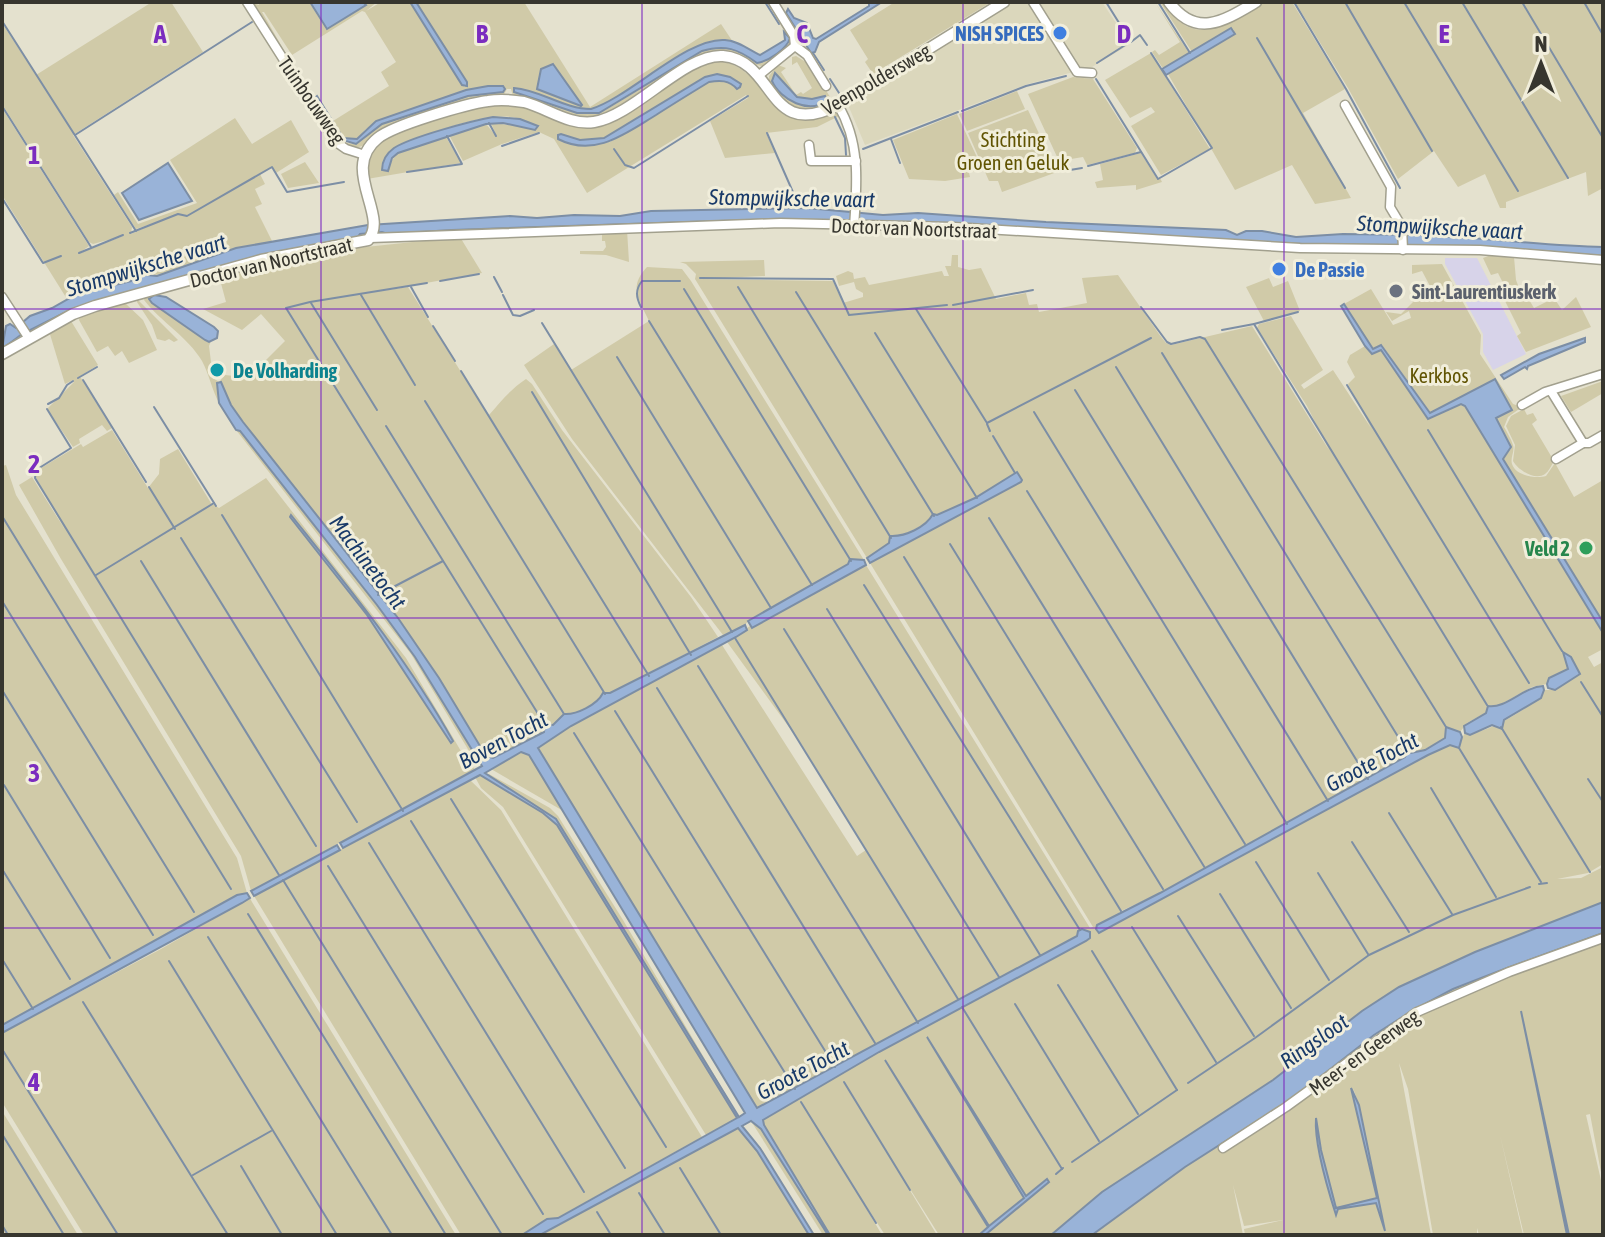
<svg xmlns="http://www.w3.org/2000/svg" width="1605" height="1237" viewBox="0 0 1605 1237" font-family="'Asap Condensed',sans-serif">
	<rect width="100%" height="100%" fill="#e4e1ce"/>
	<polygon fill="#dbd7bc" points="994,2 1102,2 1130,44 1092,67 1028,84 865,145 843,93"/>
	<polygon fill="#d7d3e9" points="1445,258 1477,258 1526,354 1493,370 1483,352 1483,334 1445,264"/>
	<g fill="#d0caa8" fill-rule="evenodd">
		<path d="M152 2H171L203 52 73 135 132 227 131 234 160 221 136 229 114 195 118 192 138 224 197 203 170 160 235 118 252 144 291 120 309 152 276 173 272 167 260 174 265 184 255 189 262 204 255 207 273 243C228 241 183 282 140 274L131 281 84 291 67 299 2 195V108L89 246 78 254 123 236 93 244 89 242 2 104V23L36 75Z"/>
		<path d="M250 2 259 5 258 2H309L326 29 365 6 363 2H377L366 11 381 2H410L462 85 465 87 467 82 416 2H524L590 107 721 24 733 42C689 33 633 96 591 110 563 109 542 88 514 92L583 114 604 111 702 51C736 42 734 53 760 62L788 45 786 32 783 30H787C799 48 777 59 763 66 748 65 739 52 722 51 696 50 637 95 612 111 581 128 544 107 513 96L511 89H507L503 96C465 106 424 114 387 128 367 135 369 154 344 145L346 143C367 146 365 132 382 124 419 109 462 94 502 92L504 86 466 90 366 129 357 139 343 138 333 121 389 86 381 72 396 62 365 12 362 11 292 55 264 12H262L289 59 295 58 288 62Z"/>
		<polygon points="895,2 991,2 873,74 865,62 868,59 850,30"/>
		<polygon points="1155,2 1189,53 1166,67 1162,67 1152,52 1155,50 1159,55 1180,42"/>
		<path d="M1160 2H1164C1195 54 1225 19 1261 4 1270 0 1283 2 1292 2L1345 89 1303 113 1351 198 1315 204 1292 165 1235 190 1168 74 1234 34V30L1231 28 1192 52Z"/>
		<polygon points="1295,2 1603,2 1603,188 1588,196 1586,172 1506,202 1506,208 1500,208 1485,174 1458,187 1434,151 1398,179 1348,88"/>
		<polygon points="1151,53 1210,149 1161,175 1131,126 1155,112 1151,107 1130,118 1105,80"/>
		<path d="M796 56 809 64 834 103C805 117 790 108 769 87V76L778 65 786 68 781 72 796 95 801 92 803 94 812 88 797 62 792 65V57Z"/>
		<path d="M713 61C771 60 768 149 837 109L841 115 817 127 766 133 775 153 725 158 710 121 748 98 746 95 587 193 554 139 539 132 502 144 463 161 449 135 486 124 497 137 491 123 520 126 535 130C531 127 525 121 520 119 491 108 423 136 395 147L388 165 398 153 446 137 461 163 367 179C367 167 369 154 378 145 394 128 480 103 504 104 536 105 569 133 598 126 621 121 674 81 697 67ZM710 75H724L741 84 719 80 709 82 610 142 587 146 566 143 561 134 580 140 604 138Z"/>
		<polygon points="1073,77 1093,79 1137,148 1135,153 1087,165 1083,157 1059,161 1028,94"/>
		<polygon points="1017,91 1025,109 967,131 959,114"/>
		<polygon points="1028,110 1057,172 1002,192 998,181 989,181 968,133"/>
		<polygon points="957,114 982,168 969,173 970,177 945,181 909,179 893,140"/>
		<polygon points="1141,153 1157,179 1160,178 1162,182 1136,190 1136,185 1097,188 1095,182 1103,180 1100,164"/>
		<polygon points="305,162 319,183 288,188 281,174"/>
		<polygon points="627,230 629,262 606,255 580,254 580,251 603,251 606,247 605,241 602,241 602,231"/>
		<path d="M460 237 482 273 381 291 408 287 514 457 489 415C501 401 511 389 526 379L532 384 562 430 691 597 718 637 610 693 603 694C597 704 576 715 564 714 554 733 512 749 492 758L486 756 439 678 398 618 243 422 231 405 221 382 217 383 219 403C212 390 209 374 202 361 188 337 161 322 144 300L145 296 148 295 152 303 205 340 211 341 209 346 213 378 219 382 225 375 234 376 253 369 261 379 272 371 265 361 285 341 261 314 242 330 203 309 226 302 219 276 309 253Z"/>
		<path d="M952 255H958V267L969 270 981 268 996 299 1026 293 1029 305 1037 304 1039 312 1087 303 1082 278 1118 275 1159 334 1166 343 1171 345 1252 326 1329 450 1307 406 1257 328 1259 324 1291 316 1323 370 1301 385 1304 389 1333 370 1371 428 1348 384 1355 377 1347 362 1350 355 1365 346 1372 354 1381 349 1428 419 1462 404 1465 406 1603 633V649L1588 657 1594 667 1603 662V864L1588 873 1557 879 1581 878 1603 867V902L1475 952 1399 987 1362 1011 1273 1080 1102 1192 1051 1235H985L1049 1182 1047 1179 1026 1197 928 1039 1024 1198 989 1226 887 1064 988 1228 979 1235H939L888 1154 937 1235H885L853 1186 882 1235H830L764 1125 763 1120 879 1052 1086 941 1090 933 1087 930 1078 931V936L757 1108 538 748 571 726 722 645 857 856 866 850 802 745 727 642 750 626 752 627 866 565 1090 928 1093 927 870 563 1021 482 1017 472 975 498 937 515 929 522 899 537 891 536 889 543 867 558 695 279 696 274 686 264 680 262 764 260 765 276 698 279 833 281 843 303 863 297V293L856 289 854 282 839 286 836 276 848 271 853 273 854 279 865 277 869 285 942 271 944 276H949L945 266H951ZM1565 660 1578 674 1555 690H1544C1538 705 1479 738 1465 733L1460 741 1428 755 1100 932 1121 911 1160 893 1405 757 1406 754 1420 752 1445 738 1448 734 1446 727 1460 732 1467 723 1532 687 1547 684 1550 678 1568 669Z"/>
		<polygon points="1491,255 1514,257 1516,280 1522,296 1528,298 1534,308 1554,298 1562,310 1576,297 1591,327 1526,352 1517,336 1521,333 1504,299 1509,295 1498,273 1491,275 1483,258"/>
		<path d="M1442 264 1481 335 1480 354 1513 404 1522 407 1508 417 1504 427C1507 432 1511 439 1513 445 1515 451 1510 458 1512 464 1516 476 1536 479 1546 476L1555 463 1574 497 1603 480V622L1503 459 1511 449 1510 443 1496 418 1512 409 1495 380 1431 413 1382 345 1373 350 1344 304 1371 289 1393 325 1411 318 1409 311 1392 321 1386 312 1401 314 1413 302 1410 295 1430 286 1422 271 1412 274V265Z"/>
		<path d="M647 267 682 269 691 281 864 560 850 559 849 564 748 621 745 625 723 635 572 439 524 365 554 344 571 370 649 321C639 299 628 287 647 267Z"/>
		<polygon points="1269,278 1273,287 1288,281 1300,311 1264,321 1246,287"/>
		<polygon points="137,299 178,340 174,342 169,339 165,341 157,339 152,325 137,302"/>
		<polygon points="125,303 143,320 157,350 129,363 122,351 115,356 108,346 97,352 79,320 80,316"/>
		<polygon points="71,321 98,365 77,378 81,378 112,428 107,431 102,425 79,439 80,443 73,447 47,409 74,382 73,380 65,384 49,331"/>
		<polygon points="1603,381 1603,393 1571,412 1561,396"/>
		<path d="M1524 409 1527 415 1533 413 1537 420 1532 424 1554 461C1551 466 1549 471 1545 474 1535 481 1518 470 1513 461L1515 445 1506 426 1511 416Z"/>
		<path d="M112 430 148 488 159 474 160 459 178 449 211 503 219 508 266 478 406 658 468 763 475 769 251 891 241 856 61 559 19 485 32 477 64 528 35 476 36 471 81 444 83 447ZM291 515C348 588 410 659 451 742L367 615Z"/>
		<polygon points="236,430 240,431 377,605 415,657 479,762 472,756 411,654"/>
		<polygon points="6,465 16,495 237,858 247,893 237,895 2,1025 2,466"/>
		<polygon points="521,752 529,755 565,812 491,769"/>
		<polygon points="489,774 550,808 558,816 623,920 739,1117 556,819 488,776"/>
		<polygon points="480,775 543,813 557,825 737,1118 706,1135 503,807 481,788 475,777"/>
		<polygon points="470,780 501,810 702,1137 557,1218 546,1220 522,1235 461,1235 254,896"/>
		<polygon points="250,898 252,902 456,1235 84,1235 2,1102 2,1033 161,949"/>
		<path d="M1603 933V1183L1590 1114 1586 1115 1603 1189V1235H1569L1534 1069 1567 1235H1524L1500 1135 1523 1235H1479L1477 1228V1235H1433L1408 1089 1399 1063 1431 1235H1245L1244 1229 1283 1220 1244 1226 1233 1185 1243 1235H1092L1124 1208 1185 1167 1238 1134 1415 1009 1453 989 1507 968ZM1353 1088 1359 1105 1385 1231 1376 1203 1338 1209 1335 1214 1331 1192 1336 1208 1377 1198Z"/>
		<polygon points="2,1111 78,1235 2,1235"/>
		<polygon points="751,1121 761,1129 828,1235 823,1235"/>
		<polygon points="739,1127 757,1151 809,1235 540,1235"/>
	</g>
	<g fill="#99b3d8" stroke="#7c8ea5" stroke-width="2" fill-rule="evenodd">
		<polygon points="310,2 363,2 366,5 327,29"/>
		<polygon points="410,2 416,2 467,82 467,86 462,85"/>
		<polygon points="869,2 882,2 819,42 815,52 811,53 786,13 788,9 794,18 807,23 813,38 816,39 869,6"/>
		<polygon points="1231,28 1235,34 1166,75 1162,69"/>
		<path d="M784 32 790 38C787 49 769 61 757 63 738 49 725 44 702 51L599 113H577L514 92V88C541 90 564 109 591 109 630 97 687 37 725 40 739 41 749 50 760 55L785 40Z"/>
		<polygon points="553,64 582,105 581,106 537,89 541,69"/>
		<path d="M775 73 797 97 812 99 825 96 827 100C810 115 780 100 772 81Z"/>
		<path d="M717 74 730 77 741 84 740 87 737 89C729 80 720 80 709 82 691 93 673 104 656 115 626 133 595 158 558 139V135L561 134 580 140 604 138 705 77Z"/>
		<polygon points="488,86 503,86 505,89 503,92 468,96 382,124 356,144 339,139 314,99 317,96 343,138 357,139 376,121 466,90"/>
		<path d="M493 117 520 119 538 126 535 130 503 123 486 124 398 153 392 158 388 171 382 170C382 161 387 153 394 148 411 137 471 121 493 117Z"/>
		<polygon points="168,163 192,201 139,220 122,193"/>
		<path d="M807 208 883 215 918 213 1046 222 1205 229 1226 230 1237 235 1246 231H1262L1296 237 1343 234 1420 235 1422 232 1427 236C1485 237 1544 246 1603 247V256L1478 246 1303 244 776 219 452 230 388 234 382 232 360 234 356 239 64 313 22 334 2 349 6 326 10 324 16 328 30 316 52 308 77 294 131 281 136 274 157 276 236 248 368 225 510 216 537 218 574 215 620 216 651 211Z"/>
		<polygon points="154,295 166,297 214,327 218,331 217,338 209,342 205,340 152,303 149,299"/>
		<polygon points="1344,304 1373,349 1381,345 1430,413 1495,379 1512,410 1496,418 1511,447 1503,459 1603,622 1603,633 1465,406 1461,404 1428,419 1381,350 1372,354 1365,346 1341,306"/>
		<polygon points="1585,338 1585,342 1528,366 1527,369 1525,367 1504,379 1501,375 1539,354"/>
		<path d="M221 382 231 405 243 422 398 618 439 678 486 756 493 758 544 732 545 724 553 725 564 714C576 715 597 705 603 693H610L745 625 747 630 736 637 571 726 538 748 757 1108 1077 936 1078 931 1082 929 1090 932V938L1086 941 879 1052 763 1120 764 1125 830 1235H828L761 1129 751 1121 742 1126 760 1148 814 1235H809L757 1151 738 1128 540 1235H522L547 1219 558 1218 737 1118 557 825 543 813 480 775 343 848 340 843 482 766 415 657 377 605 240 431 236 430 219 403 217 383ZM521 752 529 755 745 1113 739 1117 556 819 485 773Z"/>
		<path d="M1017 472 1022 480 1021 482 870 563 867 558 889 543 890 536C905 537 926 527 933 514L937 515 975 498Z"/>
		<path d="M291 515C349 588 408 660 453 741L451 743 367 615 290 517Z"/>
		<polygon points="850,559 864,560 866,565 752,628 748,621 848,564"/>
		<polygon points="1563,652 1571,657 1580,674 1555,690 1548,688 1547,684 1549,678 1568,669"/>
		<path d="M1543 686 1544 690 1541 698 1504 720 1502 729 1492 725 1470 735 1465 733 1464 726 1486 713 1488 706C1506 709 1523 687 1543 686Z"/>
		<polygon points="1446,727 1460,732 1462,737 1459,748 1450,745 1428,755 1099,933 1096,929 1097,925 1160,893 1405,757 1408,750 1411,753 1425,750 1445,738"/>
		<polygon points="337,845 340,850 254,896 251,891"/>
		<polygon points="247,893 250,898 242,903 2,1033 2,1025 237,895"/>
		<polygon points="1603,902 1603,933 1507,968 1453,989 1415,1009 1374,1035 1293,1098 1185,1167 1092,1235 1051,1235 1102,1192 1273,1080 1362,1011 1399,987 1475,952"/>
		<polygon points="1521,1011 1569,1235 1567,1235"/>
		<polygon points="927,1037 1026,1196 1047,1179 1049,1182 985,1235 979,1235 988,1227 885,1060 989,1226 1024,1198"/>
		<path d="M1351 1088 1359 1105 1385 1231 1376 1203 1338 1209 1336 1215C1328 1190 1314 1145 1316 1118L1321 1150 1336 1208 1377 1198Z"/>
	</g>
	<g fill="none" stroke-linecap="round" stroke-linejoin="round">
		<g stroke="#7c8ea5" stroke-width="2">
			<polyline points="765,2 779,24"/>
			<polyline points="1106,2 1131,42 1140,35 1147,45"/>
			<polyline points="1158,2 1190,53"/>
			<polyline points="1294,2 1346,89 1400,188"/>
			<polyline points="1345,2 1432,151"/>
			<polyline points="1404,2 1518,191"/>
			<polyline points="1462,2 1568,178"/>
			<polyline points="1522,2 1603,138"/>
			<polyline points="1584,2 1603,35"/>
			<polyline points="2,21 136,231"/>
			<polyline points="1257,38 1345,188"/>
			<polyline points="813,53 824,70"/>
			<polyline points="1097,63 1130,42"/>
			<polyline points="830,79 841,96"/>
			<polyline points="1096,79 1158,179 1212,148 1151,53"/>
			<polyline points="2,106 91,247"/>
			<polyline points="962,111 1026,86 1066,76"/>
			<polyline points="835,117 845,138 846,155"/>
			<polyline points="489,123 496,136"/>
			<polyline points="767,133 796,199"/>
			<polyline points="75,135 252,22"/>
			<polyline points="891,139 900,163"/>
			<polyline points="502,146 539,133"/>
			<polyline points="614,149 625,165 634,168 748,96"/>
			<polyline points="863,149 958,112"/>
			<polyline points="1088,166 1141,152"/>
			<polyline points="1064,171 1082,168"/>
			<polyline points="407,172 462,164 447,136"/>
			<polyline points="2,198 43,263 61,256"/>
			<polyline points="130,233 178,214 187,216 272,167 287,192 344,182"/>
			<polyline points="79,253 123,235"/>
			<polyline points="494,277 502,292"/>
			<polyline points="700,278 833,279 849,315 947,305"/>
			<polyline points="440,281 479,274"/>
			<polyline points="427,283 310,302 286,308 545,725"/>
			<polyline points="411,287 428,317"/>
			<polyline points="738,287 891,538"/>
			<polyline points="684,289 851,561"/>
			<polyline points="796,292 934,516"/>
			<polyline points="361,295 415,385"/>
			<polyline points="503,295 513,315 520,316 534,310"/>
			<polyline points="311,303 377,410"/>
			<polyline points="953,305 1033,290"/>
			<path d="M641 307C636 297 635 290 642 281H680"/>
			<polyline points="1141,307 1167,342 1171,344 1200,337 1205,339 1446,727"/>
			<polyline points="916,309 987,423 1151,338"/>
			<polyline points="649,321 812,585"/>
			<polyline points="542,323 732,632"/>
			<polyline points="1254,324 1298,312"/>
			<polyline points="433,326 455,361"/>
			<polyline points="1222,330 1254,324 1487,705"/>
			<polyline points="875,333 977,498"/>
			<polyline points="1162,353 1405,748"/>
			<polyline points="617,357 771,608"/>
			<polyline points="1116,367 1368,779"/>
			<polyline points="461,371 649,676"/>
			<polyline points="78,378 97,367"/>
			<polyline points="83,380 146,482"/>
			<polyline points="1347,385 1529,683"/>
			<polyline points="1075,390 1328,801"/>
			<polyline points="532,392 691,655"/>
			<polyline points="425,401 605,694"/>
			<polyline points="48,404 59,398 67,385 73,381"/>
			<polyline points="154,407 216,506"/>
			<polyline points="47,409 71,448 36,470 35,478 279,875"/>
			<polyline points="1034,412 1287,824"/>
			<polyline points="987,424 990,431"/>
			<polyline points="386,426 564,714"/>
			<polyline points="1428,430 1562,651"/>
			<polyline points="993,436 1015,473"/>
			<polyline points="149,487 175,529"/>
			<polyline points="1027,491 1245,844"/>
			<polyline points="222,515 403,811"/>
			<polyline points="2,516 231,889"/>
			<polyline points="989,518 1205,868"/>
			<polyline points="181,538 357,822"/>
			<polyline points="950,544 1163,889"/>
			<polyline points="904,557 1121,911"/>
			<polyline points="141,561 316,846"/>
			<polyline points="96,575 214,503"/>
			<polyline points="864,585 1080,930"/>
			<polyline points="378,595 443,561"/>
			<polyline points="2,601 194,912"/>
			<polyline points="827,609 1040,955"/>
			<polyline points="784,629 999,977"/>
			<polyline points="735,638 958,999"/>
			<polyline points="698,666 918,1023"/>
			<polyline points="1581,682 1603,717"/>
			<polyline points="657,688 875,1043"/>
			<polyline points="2,690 153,935"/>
			<polyline points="615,711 835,1067"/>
			<polyline points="1501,727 1590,872"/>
			<polyline points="574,733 795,1089"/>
			<polyline points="1459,748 1541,882"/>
			<polyline points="1588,779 1603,802"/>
			<polyline points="4,785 110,958"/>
			<polyline points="1431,788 1496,897"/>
			<polyline points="451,799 666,1147"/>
			<polyline points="1389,813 1452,914"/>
			<polyline points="411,821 625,1168"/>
			<polyline points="1352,842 1409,932"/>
			<polyline points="369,843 584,1192"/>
			<polyline points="1256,862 1329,980"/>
			<polyline points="328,866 543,1214"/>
			<polyline points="2,869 70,979"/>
			<polyline points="1318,873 1368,954"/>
			<polyline points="283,880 502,1235"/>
			<polyline points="1539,884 1547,883"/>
			<polyline points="1220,894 1291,1008"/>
			<polyline points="248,914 446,1235"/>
			<polyline points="1178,916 1254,1036"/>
			<polyline points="1132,927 1216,1062"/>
			<polyline points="208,937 392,1235"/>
			<polyline points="1092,951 1177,1090"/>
			<polyline points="2,959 33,1009"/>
			<polyline points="169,961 337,1235"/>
			<polyline points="1058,985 1138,1114"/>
			<polyline points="83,1002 228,1235"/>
			<polyline points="1015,1004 1099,1141"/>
			<polyline points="962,1007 1062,1169"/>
			<polyline points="2,1049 118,1235"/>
			<polyline points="844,1082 910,1190"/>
			<polyline points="1188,1083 1255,1038 1369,955 1453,915 1530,887"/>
			<polyline points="801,1102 876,1223"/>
			<polyline points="2,1134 64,1235"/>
			<polyline points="1072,1162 1177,1090"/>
			<polyline points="241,1166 282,1235"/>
			<polyline points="680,1168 721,1235"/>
			<polyline points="1056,1174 1063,1168"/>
			<polyline points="193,1175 271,1131"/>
			<polyline points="639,1193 665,1235"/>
			<polyline points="597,1212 611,1235"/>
			<polyline points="2,1225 8,1235"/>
		</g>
		<defs>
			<g id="minor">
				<polyline points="247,2 336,142 346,149 365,155"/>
				<polyline points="773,2 794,36 795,46 807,55 826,86"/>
				<polyline points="1033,2 1077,72 1092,73"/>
				<polyline points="758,76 795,46"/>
				<path d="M838 105C861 143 857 184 854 227"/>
				<polyline points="1345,105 1391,187 1390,207 1402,227 1403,250"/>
				<polyline points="809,145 811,161 856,161"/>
				<polyline points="370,238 780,223 953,227 1300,248 1480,250 1603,260"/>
				<polyline points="2,297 28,337"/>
				<polyline points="1551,391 1583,443 1589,443 1603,435"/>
				<polyline points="1522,405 1545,392 1603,374"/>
				<polyline points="1556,459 1583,443"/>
				<polyline points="1223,1148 1286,1107 1417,1012 1509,972 1603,938"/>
			</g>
			<g id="tertiary">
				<path d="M1169 2C1196 39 1224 21 1256 2"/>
				<path d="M2 354 73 314 95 306 261 260 368 240C390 216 339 169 378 138 394 125 466 104 488 101 500 99 512 100 524 102 547 108 570 126 594 122 634 116 685 53 723 56 777 61 766 142 838 105L1004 2"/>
			</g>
		</defs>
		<use href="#minor" stroke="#a2a08e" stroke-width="11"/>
		<use href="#tertiary" stroke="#a2a08e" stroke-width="13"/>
		<use href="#minor" stroke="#fff" stroke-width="8"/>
		<use href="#tertiary" stroke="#fff" stroke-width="10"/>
	</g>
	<path fill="none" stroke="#7b2cbf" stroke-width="2" stroke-opacity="0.55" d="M321 2V1235M642 2V1235M963 2V1235M1284 2V1235M2 309H1603M2 618H1603M2 928H1603"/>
	<g fill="#3f7fe0" stroke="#f1eedb" stroke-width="3">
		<circle cx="1060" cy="33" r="8"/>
		<circle cx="1279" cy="269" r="8"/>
	</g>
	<circle fill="#6b7280" stroke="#f1eedb" stroke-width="3" cx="1396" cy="291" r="8"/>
	<circle fill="#0f9aa8" stroke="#f1eedb" stroke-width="3" cx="217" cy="370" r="8"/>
	<circle fill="#2e9e5b" stroke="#f1eedb" stroke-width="3" cx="1586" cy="548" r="8"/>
	<g text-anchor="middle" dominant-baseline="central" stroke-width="6" stroke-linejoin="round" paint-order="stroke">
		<g font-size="20" font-weight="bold" fill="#366cbe" stroke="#f1eedb" text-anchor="end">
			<text x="1044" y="33">NISH SPICES</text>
			<text x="1295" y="269" text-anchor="start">De Passie</text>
		</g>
		<g font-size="20" fill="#37362f" stroke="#f1eedb">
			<text transform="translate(876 79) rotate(-30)">Veenpoldersweg</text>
			<text transform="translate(312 100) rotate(55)">Tuinbouwweg</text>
			<text transform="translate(914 228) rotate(2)">Doctor van Noortstraat</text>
			<text transform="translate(271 262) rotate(-13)">Doctor van Noortstraat</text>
			<text transform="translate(1364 1052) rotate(-36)">Meer- en Geerweg</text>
		</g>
		<g font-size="20" fill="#605302" stroke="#f1eedb">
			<text x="1013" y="139">Stichting<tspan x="1013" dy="23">Groen en Geluk</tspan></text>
			<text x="1439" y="375">Kerkbos</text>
		</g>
		<g font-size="20" font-weight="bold" fill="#5b616d" stroke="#f1eedb" text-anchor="start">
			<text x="1412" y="291">Sint-Laurentiuskerk</text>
		</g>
		<g font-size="20" font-weight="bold" fill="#0d838f" stroke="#f1eedb" text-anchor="start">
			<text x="233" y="370">De Volharding</text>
		</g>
		<g font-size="20" font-weight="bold" fill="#27864d" stroke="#f1eedb" text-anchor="end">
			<text x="1570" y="548">Veld 2</text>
		</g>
		<g font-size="22" font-style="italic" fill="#193a69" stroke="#f1eedb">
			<text transform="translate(792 198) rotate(1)">Stompwijksche vaart</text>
			<text transform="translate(1440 227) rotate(3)">Stompwijksche vaart</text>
			<text transform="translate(146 265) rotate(-17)">Stompwijksche vaart</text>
			<text transform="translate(368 562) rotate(53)">Machinetocht</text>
			<text transform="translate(503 740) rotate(-28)">Boven Tocht</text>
			<text transform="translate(1372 762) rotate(-28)">Groote Tocht</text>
			<text transform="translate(1314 1041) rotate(-35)">Ringsloot</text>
			<text transform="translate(803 1070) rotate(-28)">Groote Tocht</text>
		</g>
	</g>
	<g font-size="26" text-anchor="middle" font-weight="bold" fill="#7b2cbf" stroke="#f1eedb" stroke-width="6" stroke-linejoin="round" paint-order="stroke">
		<text x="160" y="43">A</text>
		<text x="482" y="43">B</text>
		<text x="802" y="43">C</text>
		<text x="1124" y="43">D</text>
		<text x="1444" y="43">E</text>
		<text x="34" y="164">1</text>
		<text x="34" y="473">2</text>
		<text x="34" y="782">3</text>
		<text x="34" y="1091">4</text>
	</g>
	<rect width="1605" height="1237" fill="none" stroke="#37362f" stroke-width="8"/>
	<g transform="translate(1541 64)" stroke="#f1eedb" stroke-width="6" paint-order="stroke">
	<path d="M0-6L14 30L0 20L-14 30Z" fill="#37362f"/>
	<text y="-12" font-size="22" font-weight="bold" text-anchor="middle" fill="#37362f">N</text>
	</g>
</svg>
